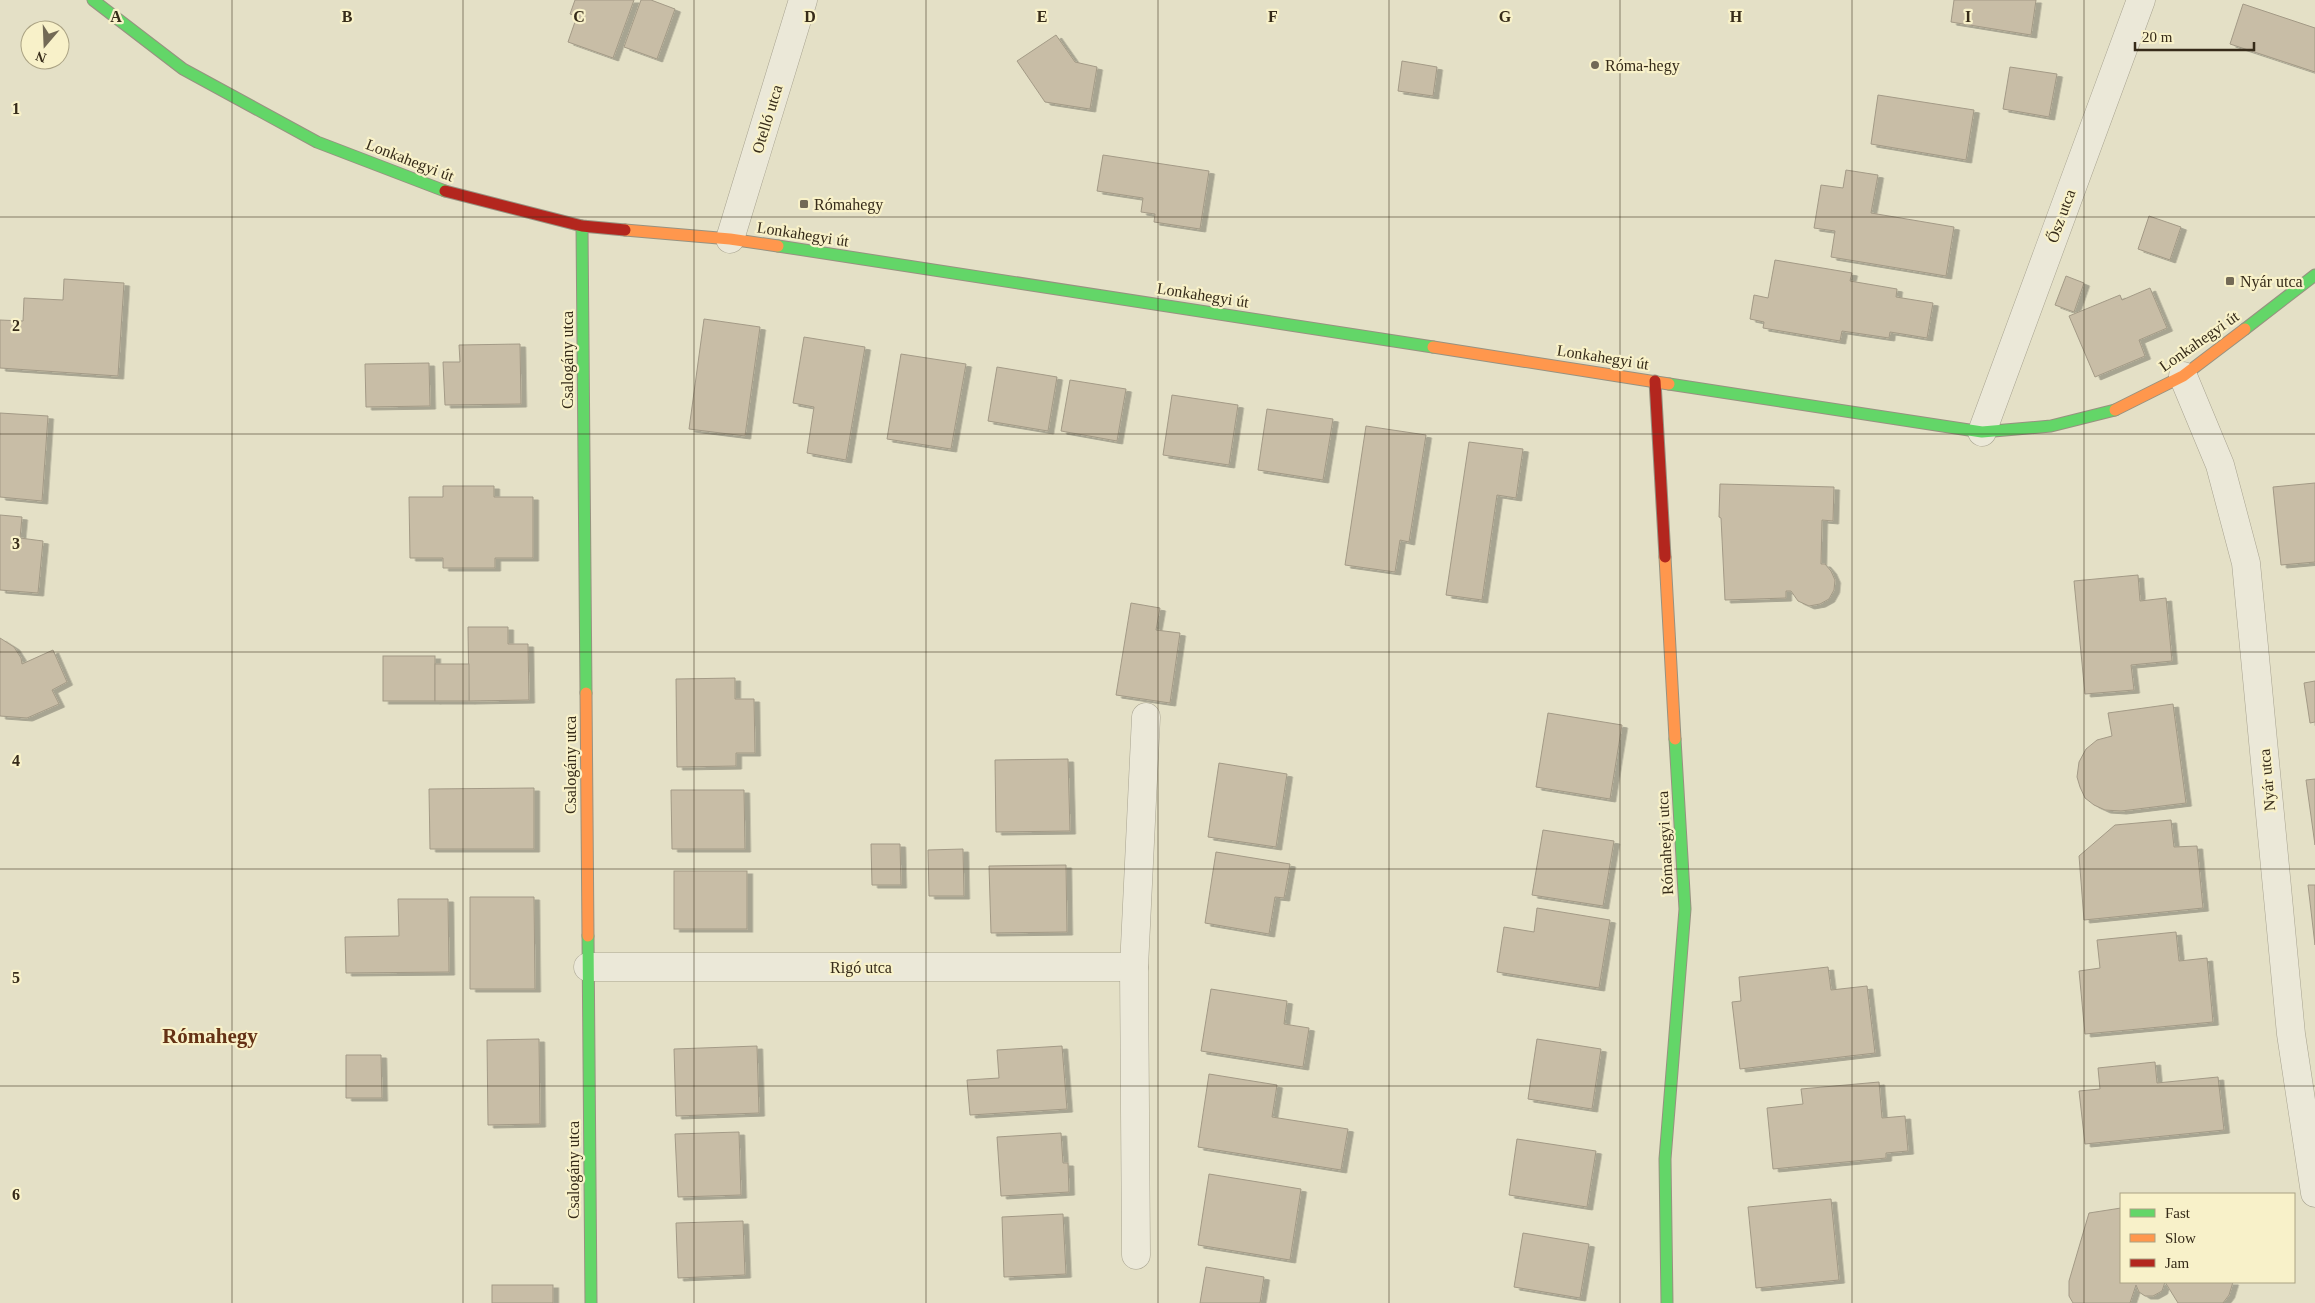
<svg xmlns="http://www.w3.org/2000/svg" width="2315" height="1303" viewBox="0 0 2315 1303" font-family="Georgia,serif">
	<defs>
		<filter id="shadow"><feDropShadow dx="5.5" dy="3" stdDeviation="0" flood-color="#0004"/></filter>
	</defs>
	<rect width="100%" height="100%" fill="#e4e0c6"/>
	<g fill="#c8bda6" stroke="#a39a86" filter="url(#shadow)">
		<polygon points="575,0 634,0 613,58 568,42 577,16 570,14"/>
		<polygon points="641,0 651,0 675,9 657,59 624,47"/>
		<polygon points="1954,0 2036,0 2031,35 1951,22"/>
		<polygon points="2243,4 2315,28 2315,72 2230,44"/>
		<polygon points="1056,35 1075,62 1097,67 1090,109 1045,102 1017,61"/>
		<polygon points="1402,61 1437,67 1433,96 1398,91"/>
		<polygon points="2010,67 2057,74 2049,117 2003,109"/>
		<polygon points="1878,95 1974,110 1966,160 1871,144"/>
		<polygon points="1103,155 1209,171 1200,229 1154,222 1155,214 1141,212 1143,198 1097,191"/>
		<polygon points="1846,170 1878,175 1871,213 1954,227 1946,276 1831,257 1835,231 1814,228 1821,185 1843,188"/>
		<polygon points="2149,216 2181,227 2170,260 2138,249"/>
		<polygon points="1775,260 1852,273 1850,281 1897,289 1896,297 1933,303 1927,338 1890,332 1889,338 1842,331 1840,341 1763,328 1764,322 1750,319 1754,295 1768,298"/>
		<polygon points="2066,276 2084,283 2074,312 2055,305"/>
		<polygon points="64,279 124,283 118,376 0,368 0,320 23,321 24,298 63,300"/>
		<polygon points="2150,288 2167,328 2139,340 2145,356 2095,377 2069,316 2120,295 2122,300"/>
		<polygon points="704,319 760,327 745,436 689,429"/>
		<polygon points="804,337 865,347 846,460 807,453 814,407 793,403"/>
		<polygon points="520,344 521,404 445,405 443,362 460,362 459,345"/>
		<polygon points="901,354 966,364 951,449 887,439"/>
		<polygon points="429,363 430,406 366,407 365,364"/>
		<polygon points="997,367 1057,377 1048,431 988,421"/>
		<polygon points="1070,380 1126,389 1117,441 1061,431"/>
		<polygon points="1172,395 1238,405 1229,465 1163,455"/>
		<polygon points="1267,409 1333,419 1323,480 1258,470"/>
		<polygon points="0,413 48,416 42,501 0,497"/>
		<polygon points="1366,426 1426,435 1409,542 1400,540 1395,572 1345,565"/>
		<polygon points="1469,442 1523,449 1516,498 1497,495 1482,600 1446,595"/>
		<polygon points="2315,483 2315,562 2281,565 2273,487"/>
		<polygon points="1720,484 1834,487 1833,521 1822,520 1821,564 1825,564 1831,571 1835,580 1834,590 1829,599 1820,604 1809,606 1798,601 1791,591 1786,591 1786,598 1725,600 1721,518 1719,517"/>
		<polygon points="443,486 494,486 494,497 533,497 533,558 495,558 495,568 443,568 443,558 410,558 409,497 443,497"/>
		<polygon points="0,515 22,517 20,538 43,541 38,593 0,590"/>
		<polygon points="2138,575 2140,601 2166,598 2172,661 2131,665 2134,690 2085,694 2074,581"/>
		<polygon points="1131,603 1160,608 1156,630 1180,633 1170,703 1116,695"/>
		<polygon points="468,627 508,627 508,644 528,644 529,700 469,701"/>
		<polygon points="0,638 14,647 21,658 22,664 53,650 67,682 52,690 59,704 27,718 0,716"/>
		<rect x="383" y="656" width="52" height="45"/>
		<rect x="435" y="664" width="34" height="37"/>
		<polygon points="735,678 735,699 754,699 755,753 736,753 736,766 677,767 676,679"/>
		<polygon points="2315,681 2315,722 2310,723 2304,683"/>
		<polygon points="2173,704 2186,803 2121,811 2105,810 2094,805 2085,798 2080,787 2077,777 2079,762 2086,749 2097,740 2112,736 2108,713"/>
		<polygon points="1548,713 1622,725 1610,799 1536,787"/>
		<polygon points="1068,759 1070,831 996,832 995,760"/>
		<polygon points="1219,763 1287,774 1276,847 1208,837"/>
		<polygon points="2315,779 2315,845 2306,780"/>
		<polygon points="534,788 534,849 430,849 429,789"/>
		<polygon points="671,790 744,790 745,849 672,849"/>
		<polygon points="2171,820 2174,847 2197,846 2203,908 2084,920 2079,856 2115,825"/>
		<polygon points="1543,830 1614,841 1603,906 1532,895"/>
		<polygon points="871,844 900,844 901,885 872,885"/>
		<polygon points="963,849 964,896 929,896 928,850"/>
		<polygon points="1216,852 1290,864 1284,898 1275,897 1269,934 1205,923"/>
		<polygon points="1066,865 1067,932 991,933 989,866"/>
		<rect x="674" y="871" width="73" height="58"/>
		<polygon points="2308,885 2315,885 2315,945"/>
		<polygon points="470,897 534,897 535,989 470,989"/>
		<polygon points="398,899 448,899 449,972 346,973 345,937 399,936"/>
		<polygon points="1537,908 1610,920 1599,988 1497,972 1504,927 1534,932"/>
		<polygon points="2176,932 2179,961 2207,958 2213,1022 2085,1034 2079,971 2100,968 2097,940"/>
		<polygon points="1828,967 1831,990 1867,986 1875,1053 1740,1069 1732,1002 1741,1001 1739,977"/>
		<polygon points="1211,989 1287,1001 1284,1024 1309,1028 1303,1067 1201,1051"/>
		<polygon points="539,1039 540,1124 488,1125 487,1040"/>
		<polygon points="1537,1039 1601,1049 1592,1109 1528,1099"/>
		<polygon points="757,1046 759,1113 676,1116 674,1049"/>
		<polygon points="1062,1046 1067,1109 970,1115 967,1080 999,1078 997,1050"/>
		<polygon points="346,1055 381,1055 382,1098 346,1098"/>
		<polygon points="2155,1062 2157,1083 2218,1077 2224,1130 2085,1144 2079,1091 2100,1089 2098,1068"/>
		<polygon points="1209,1074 1277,1085 1272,1117 1348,1129 1341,1170 1198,1147"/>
		<polygon points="1879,1082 1882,1118 1905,1116 1908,1151 1886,1153 1886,1158 1773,1169 1767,1108 1803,1104 1801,1089"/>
		<polygon points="739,1132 741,1195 678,1197 675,1134"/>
		<polygon points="1061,1133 1063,1163 1068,1163 1069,1192 1001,1196 997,1137"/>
		<polygon points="1517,1139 1596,1151 1587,1207 1509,1195"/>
		<polygon points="1209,1174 1301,1189 1290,1260 1198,1245"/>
		<polygon points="1831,1199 1839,1280 1756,1288 1748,1207"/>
		<polygon points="2121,1208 2121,1282 2233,1282 2229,1295 2223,1303 2178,1303 2165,1282 2162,1291 2153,1296 2145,1296 2139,1292 2136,1285 2130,1303 2073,1303 2069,1296 2069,1281 2089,1213"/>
		<polygon points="1063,1214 1066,1274 1004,1277 1002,1217"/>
		<polygon points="743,1221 745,1275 678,1278 676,1223"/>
		<polygon points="1523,1233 1589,1244 1580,1298 1514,1287"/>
		<polygon points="1206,1267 1264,1277 1260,1303 1200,1303"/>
		<rect x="492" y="1285" width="61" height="18"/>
	</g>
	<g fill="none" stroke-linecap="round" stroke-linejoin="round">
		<defs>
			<g id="street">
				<polyline points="730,239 803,0"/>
				<polyline points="2183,376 2220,465 2246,563 2291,1034 2315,1193"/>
				<polyline points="1982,432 2141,0"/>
				<polyline points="588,967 1134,967"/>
				<polyline points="1136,1255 1134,967 1146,717"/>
			</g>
			<g id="fast">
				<polyline points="93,0 183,69 317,142 445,191"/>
				<polyline points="582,226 586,693"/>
				<polyline points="778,246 1433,347"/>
				<polyline points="2245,329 2315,275"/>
				<polyline points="1669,384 1982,432 2051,426 2115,410"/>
				<polyline points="588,936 591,1303"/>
				<polyline points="1667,1303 1665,1159 1685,909 1675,739"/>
			</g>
			<g id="slow">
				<polyline points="625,230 730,239 778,246"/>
				<polyline points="1433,347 1669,384"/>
				<polyline points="2115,410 2183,376 2245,329"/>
				<polyline points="1665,557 1675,739"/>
				<polyline points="586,693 588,936"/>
			</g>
			<g id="jam">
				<polyline points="445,191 582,226 625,230"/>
				<polyline points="1655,381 1665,557"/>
			</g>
		</defs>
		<use href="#street" stroke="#a8a390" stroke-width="29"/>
		<use href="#fast" stroke="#979280" stroke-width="13"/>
		<use href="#slow" stroke="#979280" stroke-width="13"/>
		<use href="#jam" stroke="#979280" stroke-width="13"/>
		<use href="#street" stroke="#ebe8d8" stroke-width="28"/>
		<use href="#fast" stroke="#63d668" stroke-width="11"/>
		<use href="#slow" stroke="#ff974d" stroke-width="11"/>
		<use href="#jam" stroke="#b3261e" stroke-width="11"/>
	</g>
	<path fill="none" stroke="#362b19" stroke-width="1" stroke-opacity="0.55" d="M232 0V1303M463 0V1303M694 0V1303M926 0V1303M1158 0V1303M1389 0V1303M1620 0V1303M1852 0V1303M2084 0V1303M0 217H2315M0 434H2315M0 652H2315M0 869H2315M0 1086H2315"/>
	<g fill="#736a56" stroke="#f8f1c9" stroke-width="2">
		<circle cx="1595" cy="65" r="5"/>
		<rect x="799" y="199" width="10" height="10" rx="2.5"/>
		<rect x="2225" y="276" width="10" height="10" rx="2.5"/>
	</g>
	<g text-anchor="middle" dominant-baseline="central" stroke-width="4.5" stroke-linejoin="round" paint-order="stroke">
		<g font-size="16" fill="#362b19" stroke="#f8f1c9" text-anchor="start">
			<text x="1605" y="65">Róma-hegy</text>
			<text x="814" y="204">Rómahegy</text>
			<text x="2240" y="281">Nyár utca</text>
		</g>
		<g font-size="16" fill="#362b19" stroke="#f8f1c9">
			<text transform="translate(767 119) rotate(-73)">Otelló utca</text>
			<text transform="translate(410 160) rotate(21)">Lonkahegyi út</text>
			<text transform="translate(2061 216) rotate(-70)">Ősz utca</text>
			<text transform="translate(803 234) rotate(9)">Lonkahegyi út</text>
			<text transform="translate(1203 295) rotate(9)">Lonkahegyi út</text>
			<text transform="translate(2199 341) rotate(-35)">Lonkahegyi út</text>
			<text transform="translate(1603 357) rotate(9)">Lonkahegyi út</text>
			<text transform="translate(567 360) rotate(-90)">Csalogány utca</text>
			<text transform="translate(570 765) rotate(-90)">Csalogány utca</text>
			<text transform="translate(2267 780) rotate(-95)">Nyár utca</text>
			<text transform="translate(1665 843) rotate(-93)">Rómahegyi utca</text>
			<text x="861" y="967">Rigó utca</text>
			<text transform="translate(573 1170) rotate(-90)">Csalogány utca</text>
		</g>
		<g font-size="21" font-weight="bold" fill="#653215" stroke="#f8f1c9">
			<text x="210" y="1036">Rómahegy</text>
		</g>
	</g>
	<g font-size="16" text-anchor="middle" font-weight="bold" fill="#362b19" stroke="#f8f1c9" stroke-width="4.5" stroke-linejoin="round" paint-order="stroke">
		<text x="116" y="22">A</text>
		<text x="347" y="22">B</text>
		<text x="579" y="22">C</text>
		<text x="810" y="22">D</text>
		<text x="1042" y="22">E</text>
		<text x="1273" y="22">F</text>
		<text x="1505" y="22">G</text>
		<text x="1736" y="22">H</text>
		<text x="1968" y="22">I</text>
		<text x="16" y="114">1</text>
		<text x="16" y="331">2</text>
		<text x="16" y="549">3</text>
		<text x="16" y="766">4</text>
		<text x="16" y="983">5</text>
		<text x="16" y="1200">6</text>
	</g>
	<rect x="2120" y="1193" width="175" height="90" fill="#f8f1c9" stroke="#aaa283"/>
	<rect x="2130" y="1209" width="25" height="8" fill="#63d668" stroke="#aaa283"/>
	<text x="2165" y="1218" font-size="15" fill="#362b19">Fast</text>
	<rect x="2130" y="1234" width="25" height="8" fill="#ff974d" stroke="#aaa283"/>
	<text x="2165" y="1243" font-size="15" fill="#362b19">Slow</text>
	<rect x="2130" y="1259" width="25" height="8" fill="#b3261e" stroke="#aaa283"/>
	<text x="2165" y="1268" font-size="15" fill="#362b19">Jam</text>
	<g transform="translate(45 45) rotate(199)"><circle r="24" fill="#f8f1c9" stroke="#aaa283"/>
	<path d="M0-4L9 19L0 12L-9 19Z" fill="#736a56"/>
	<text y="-8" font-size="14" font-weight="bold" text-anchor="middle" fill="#362b19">N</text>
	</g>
	<path d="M2135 42v8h119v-8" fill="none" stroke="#362b19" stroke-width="2.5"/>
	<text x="2142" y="42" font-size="15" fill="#362b19" stroke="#f8f1c9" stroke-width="4" paint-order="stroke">20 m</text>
</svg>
